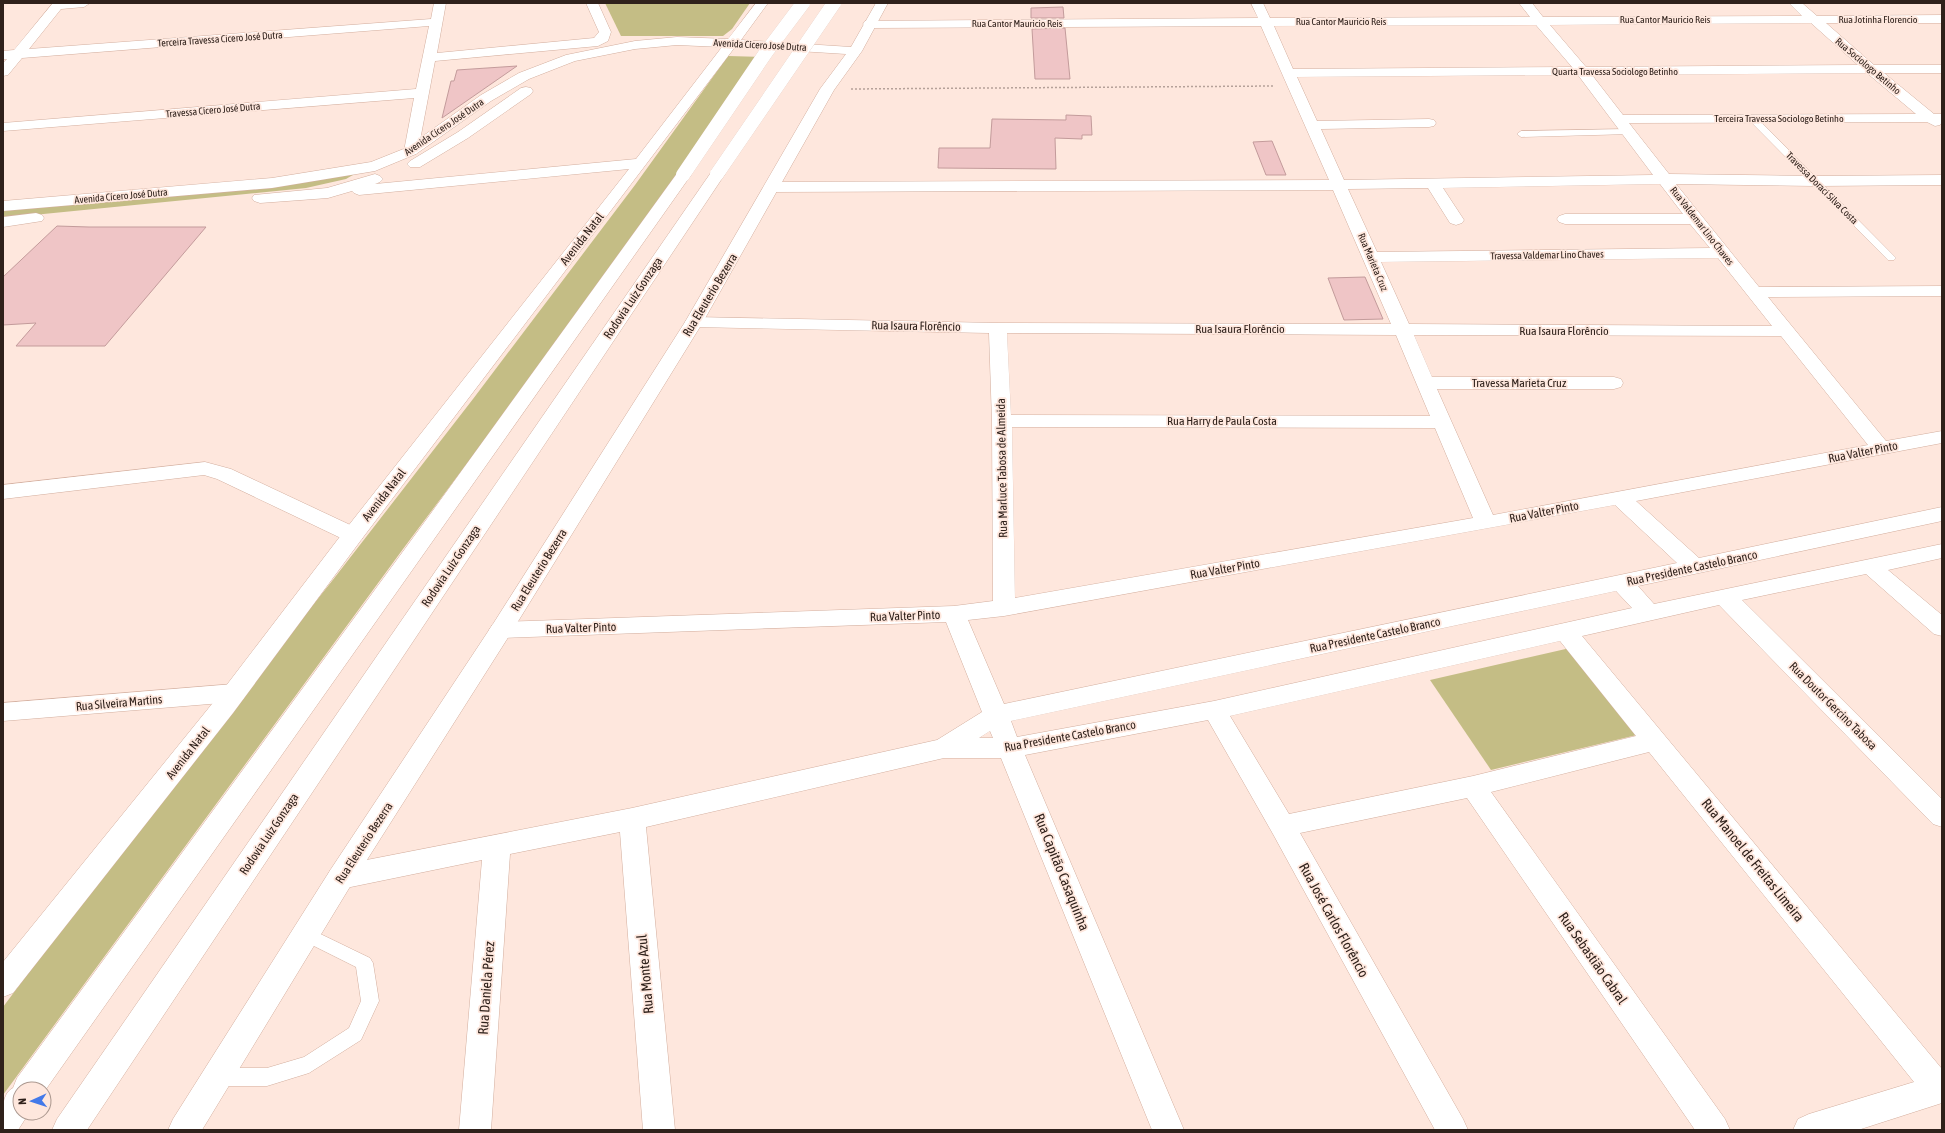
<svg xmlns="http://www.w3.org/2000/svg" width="1945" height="1133" viewBox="0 0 1945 1133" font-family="'Asap Condensed',sans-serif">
	<rect width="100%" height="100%" fill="#fee7dd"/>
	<g fill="#c4bd85">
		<polygon points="605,3 750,3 732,29 723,36 621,36"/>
		<polygon points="728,56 766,57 683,175 403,549 3,1095 3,1007 164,792 332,581 473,399 635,185"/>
		<polygon points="358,172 346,179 306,188 3,218 3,209"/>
		<polygon points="1570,648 1641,734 1491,770 1430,680"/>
	</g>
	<g fill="#efc5c6" stroke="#c39b9b">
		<polygon points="1063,7 1064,18 1031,18 1031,8"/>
		<polygon points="1065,28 1070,79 1035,79 1032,29"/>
		<polygon points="517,66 442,118 451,81 454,81 457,70"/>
		<polygon points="1066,115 1091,116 1092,135 1082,135 1082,139 1055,138 1056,169 938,168 939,148 990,148 992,119 1066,120"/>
		<polygon points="1272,141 1286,175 1266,175 1253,142"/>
		<polygon points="57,226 89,227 206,227 105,346 16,346 36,323 3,325 3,277"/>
		<polygon points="1365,277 1383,319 1344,320 1328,278"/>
	</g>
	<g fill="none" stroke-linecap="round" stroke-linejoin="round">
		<defs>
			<g id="lane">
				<polygon points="1752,115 1755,116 1894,256 1896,258 1894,260 1888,260 1749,120 1749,116"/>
				<polygon points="1628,129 1631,130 1631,134 1521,137 1517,134 1521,131"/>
				<polygon points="306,927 370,958 373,963 379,1001 361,1040 309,1073 267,1086 217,1086 211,1083 208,1077 211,1071 217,1068 267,1068 304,1057 349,1028 361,1001 356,967 300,939 298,934 300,929"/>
			</g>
			<g id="street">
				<polygon points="53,3 90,3 84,7 61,9 29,49 431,19 434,3 446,3 437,53 594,38 599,32 586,3 598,3 611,32 608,41 598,46 435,61 418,151 416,154 406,154 404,151 414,98 3,131 3,123 416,89 429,26 22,58 8,75 3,76 3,63 7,59 3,59 3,51 14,50"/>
				<path d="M1251 3H1263L1270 18 1530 17 1519 3H1532L1543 17 1802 16 1789 3H1802L1817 16 1942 15V23H1826L1874 65H1942V73H1884L1934 114H1942V122L1940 125 1935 126 1927 122 1629 123 1669 174 1816 176 1942 175V185L1816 186 1676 184 1759 287 1942 286V296L1768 297 1886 441 1942 431V443L1636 501 1699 558 1942 507V521L1638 586 1654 604 1942 544V558L1888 570 1942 615V636L1934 634 1866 574 1742 600 1942 799V827L1933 824 1719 605 1582 636 1942 1069V1103L1858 1130H1793L1798 1119 1809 1114 1914 1082 1649 752 1491 792 1725 1119 1730 1130H1695L1467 798 1300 833 1463 1119 1468 1130H1435L1273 834 1208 720 1025 755 1184 1130H1152L1001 758H944L646 827 675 1130H643L620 832 510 854 491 1130H459L482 860 341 889 331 885 327 877 331 869 341 865 632 808 937 740 982 712 946 622 501 638 493 636 489 630 493 624 501 622 954 606 993 601 992 421 989 333 694 327 688 326 685 322 688 318 694 317 998 323 1391 324 1333 190 772 192 767 190 764 187 767 184 772 182 1329 180 1261 26 869 28 865 27 863 24 865 21 1258 18ZM1811 23 1858 65 1586 67 1550 25ZM1536 25 1572 67 1293 69 1274 26ZM1867 73 1916 114 1623 115 1592 75ZM1578 75 1653 175 1344 180 1321 129 1429 127 1434 126 1436 123 1434 120 1429 119 1317 121 1297 77ZM1660 184 1683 214H1565L1559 216 1557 219 1559 222 1565 224H1690L1710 248 1377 252 1348 189 1428 188 1450 223 1456 225 1462 223 1464 220 1443 188ZM1718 258 1772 326 1409 324 1381 262ZM1007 333 1396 335 1430 416 1011 415ZM1414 335 1781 336 1868 445 1493 515 1437 389H1614L1621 387 1623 383 1621 379 1614 377H1432ZM1012 427 1435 428 1473 518 1015 598ZM1615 505 1677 563 1004 704 968 620 1004 616ZM1616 591 1632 608 1214 701 1017 737 1011 721ZM1560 641 1636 736 1473 776 1289 814 1230 716ZM990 731 993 738H979Z"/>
				<polygon points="205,462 231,469 361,530 364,535 361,540 353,542 345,540 217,479 204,475 3,499 3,485"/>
				<polygon points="234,684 243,687 246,693 243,699 234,702 3,721 3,703"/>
			</g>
			<g id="secondary">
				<polygon points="756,3 768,3 741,40 851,47 876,3 888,3 862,51 834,90 703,322 509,636 351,885 202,1130 168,1130 173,1119 331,869 493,624 685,322 820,89 846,54 735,47 361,540 233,713 13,993 3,997 3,962 216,699 345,530 629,169 359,195 354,193 352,191 328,198 260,203 254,201 252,198 254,195 327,188 375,174 380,176 383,179 380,182 375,184 636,159 722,47 677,45 635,49 575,61 529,79 491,101 416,154 375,171 272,188 3,211 3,201 272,178 371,162 406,148 481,95 519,73 566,55 635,41 677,37 728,39"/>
				<polygon points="526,87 531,88 533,91 531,94 468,138 420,167 410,167 407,164 410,161 458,132 521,88"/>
				<polygon points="36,213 42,215 44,218 42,221 3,227 3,217"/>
			</g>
			<g id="highway">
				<polygon points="717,169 722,171 725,174 87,1130 52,1130 57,1119 712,171"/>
				<path d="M683 170 688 172 691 175 44 1092V1089H20V1113H29L18 1130H3C3 1117 0 1094 13 1088L17 1078 429 516 678 172Z"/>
			</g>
		</defs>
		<use href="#lane" stroke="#d3ae9e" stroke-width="1"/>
		<use href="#street" stroke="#d3ae9e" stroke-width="1"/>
		<use href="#secondary" stroke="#d3ae9e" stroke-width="1"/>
		<use href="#highway" stroke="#d3ae9e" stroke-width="1"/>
		<polyline stroke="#b5a199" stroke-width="1.5" stroke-dasharray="2 2" stroke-linecap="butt" points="851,89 1274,86"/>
		<use href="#lane" fill="#fff" fill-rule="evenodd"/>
		<use href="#street" fill="#fff" fill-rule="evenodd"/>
		<use href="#secondary" fill="#fff" fill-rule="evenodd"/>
		<use href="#highway" fill="#fff" fill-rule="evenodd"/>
		<defs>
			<g id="highway-bridge">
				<polyline points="717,174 834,3"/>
				<polyline points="683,175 767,51 803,3"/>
			</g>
		</defs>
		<use href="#highway-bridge" stroke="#d3ae9e" stroke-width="14" stroke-linecap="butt"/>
		<use href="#highway-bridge" stroke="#fff" stroke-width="14"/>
	</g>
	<g text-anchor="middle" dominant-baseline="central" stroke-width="3.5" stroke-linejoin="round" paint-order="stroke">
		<g font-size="10" fill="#2f211b" stroke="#fee7dd">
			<text x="1665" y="19">Rua Cantor Mauricio Reis</text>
			<text x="1878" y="19">Rua Jotinha Florencio</text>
			<text x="1341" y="21">Rua Cantor Mauricio Reis</text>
			<text x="1017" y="23">Rua Cantor Mauricio Reis</text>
			<text transform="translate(220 39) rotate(-4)">Terceira Travessa Cicero José Dutra</text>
			<text transform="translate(760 45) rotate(3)">Avenida Cícero José Dutra</text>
			<text transform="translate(1868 66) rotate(40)">Rua Sociologo Betinho</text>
			<text x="1615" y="71">Quarta Travessa Sociologo Betinho</text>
			<text transform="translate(213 110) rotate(-5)">Travessa Cícero José Dutra</text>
			<text x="1779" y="118">Terceira Travessa Sociologo Betinho</text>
			<text transform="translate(444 127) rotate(-34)">Avenida Cícero José Dutra</text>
			<text transform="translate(1822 188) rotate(45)">Travessa Doraci Silva Costa</text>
			<text transform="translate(121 196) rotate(-5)">Avenida Cícero José Dutra</text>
			<text transform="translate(1702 226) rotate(52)">Rua Valdemar Lino Chaves</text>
			<text transform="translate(1547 255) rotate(-1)">Travessa Valdemar Lino Chaves</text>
			<text transform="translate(1373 262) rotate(67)">Rua Marieta Cruz</text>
		</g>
		<g font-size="12" fill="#2f211b" stroke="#fee7dd">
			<text transform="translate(582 239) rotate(-52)">Avenida Natal</text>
			<text transform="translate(710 295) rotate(-59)">Rua Eleuterio Bezerra</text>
			<text transform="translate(633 298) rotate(-56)">Rodovia Luiz Gonzaga</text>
			<text transform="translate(916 326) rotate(1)">Rua Isaura Florêncio</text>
			<text x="1240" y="329">Rua Isaura Florêncio</text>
			<text x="1564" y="331">Rua Isaura Florêncio</text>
			<text x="1519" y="383">Travessa Marieta Cruz</text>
			<text x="1222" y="421">Rua Harry de Paula Costa</text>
			<text transform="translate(1863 452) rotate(-11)">Rua Valter Pinto</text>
			<text transform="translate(1002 468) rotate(-91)">Rua Marluce Tabosa de Almeida</text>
			<text transform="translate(384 495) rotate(-52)">Avenida Natal</text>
			<text transform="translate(1544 512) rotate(-11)">Rua Valter Pinto</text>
			<text transform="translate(451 566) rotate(-56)">Rodovia Luiz Gonzaga</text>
			<text transform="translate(1692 568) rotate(-12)">Rua Presidente Castelo Branco</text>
			<text transform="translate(1225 569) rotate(-10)">Rua Valter Pinto</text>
			<text transform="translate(539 570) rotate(-58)">Rua Eleuterio Bezerra</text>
			<text transform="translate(905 616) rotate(-2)">Rua Valter Pinto</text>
			<text transform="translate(581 628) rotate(-2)">Rua Valter Pinto</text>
			<text transform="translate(1375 635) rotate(-12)">Rua Presidente Castelo Branco</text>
			<text transform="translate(119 703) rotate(-5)">Rua Silveira Martins</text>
			<text transform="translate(1833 706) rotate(45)">Rua Doutor Gercino Tabosa</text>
			<text transform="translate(1070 736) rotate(-10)">Rua Presidente Castelo Branco</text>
			<text transform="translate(188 753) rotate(-52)">Avenida Natal</text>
			<text transform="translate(269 834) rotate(-56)">Rodovia Luiz Gonzaga</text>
			<text transform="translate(364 843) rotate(-57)">Rua Eleuterio Bezerra</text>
		</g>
		<g font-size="14" fill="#2f211b" stroke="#fee7dd">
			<text transform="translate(1753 860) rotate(51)">Rua Manoel de Freitas Limeira</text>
			<text transform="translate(1062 872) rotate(68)">Rua Capitão Casaquinha</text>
			<text transform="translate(1334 920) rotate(61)">Rua José Carlos Florêncio</text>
			<text transform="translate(1593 958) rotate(55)">Rua Sebastião Cabral</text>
			<text transform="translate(645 974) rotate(-95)">Rua Monte Azul</text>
			<text transform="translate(486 988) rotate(-86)">Rua Daniela Pérez</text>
		</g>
	</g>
	<rect width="1945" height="1133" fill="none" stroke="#2f211b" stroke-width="8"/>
	<g transform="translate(32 1101) rotate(267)"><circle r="19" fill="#fee7dd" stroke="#ab988f"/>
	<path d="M0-3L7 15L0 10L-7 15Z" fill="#4379e9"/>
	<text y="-6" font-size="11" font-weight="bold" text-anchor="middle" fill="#2f211b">N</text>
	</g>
</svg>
